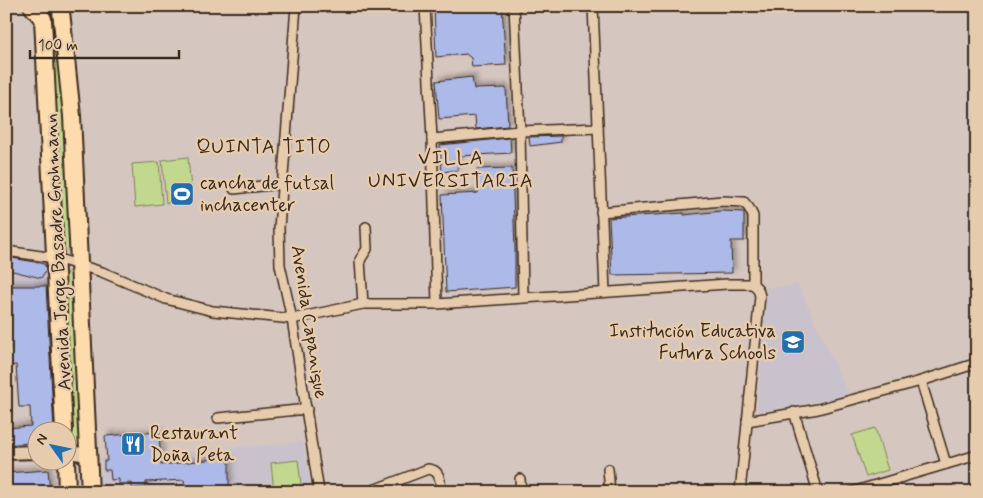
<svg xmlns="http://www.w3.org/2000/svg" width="983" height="498" viewBox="0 0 983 498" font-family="Mynerve,sans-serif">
	<defs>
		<filter id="shadow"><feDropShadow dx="3.5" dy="-3.5" stdDeviation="2.5" flood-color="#0004"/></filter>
	</defs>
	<rect width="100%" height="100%" fill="#d5c6bf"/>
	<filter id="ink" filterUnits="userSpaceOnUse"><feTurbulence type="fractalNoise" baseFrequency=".02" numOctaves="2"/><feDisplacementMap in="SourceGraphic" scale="10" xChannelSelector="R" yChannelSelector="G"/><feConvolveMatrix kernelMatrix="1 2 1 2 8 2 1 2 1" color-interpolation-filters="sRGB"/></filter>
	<g filter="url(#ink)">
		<g fill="#c9c2cc">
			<polygon points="6,256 45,258 48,306 6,313"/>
			<polygon points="798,285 849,396 760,412 757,410 767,288"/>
			<polygon points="303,442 311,492 102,492 101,458"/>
		</g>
		<g fill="#c2d88e" stroke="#7e8156">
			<polygon points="52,17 57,21 68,139 72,249 68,251 64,248 58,138 48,24 48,19"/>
			<polygon points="188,157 192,200 166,203 162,160"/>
			<polygon points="159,162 162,204 135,207 132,164"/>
			<polygon points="69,271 74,275 81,446 78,448 73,445 65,275"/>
			<polygon points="875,428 888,470 866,477 852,435"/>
			<polygon points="298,460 302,492 274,492 271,463"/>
		</g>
		<g fill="#acb9e9" stroke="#3b2a1e" filter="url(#shadow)">
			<polygon points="434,6 502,6 506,65 472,67 471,58 466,54 436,57"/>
			<polygon points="472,77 474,89 506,88 508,126 476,129 475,116 439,119 436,81"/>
			<polygon points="561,136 561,142 530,146 529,137"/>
			<polygon points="509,138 510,139 511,153 458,156 458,170 442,172 440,145"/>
			<polygon points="512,168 515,248 515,287 446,292 442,195 478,193 477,169"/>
			<polygon points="722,211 744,212 744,241 731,241 732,273 612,275 609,218 684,213 684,215"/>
			<polygon points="6,257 41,263 45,265 46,270 41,278 13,271 6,271"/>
			<polygon points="6,286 46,286 54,430 38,430 38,442 6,445 6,428 31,426 30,407 19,407 16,365 6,366 6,349 10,349"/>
			<polygon points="159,432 161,465 224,458 229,462 229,486 225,486 225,492 188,492 187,486 185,486 184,480 146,482 146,487 132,488 132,483 119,484 119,479 111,480 110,470 104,470 104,461 107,461 105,436"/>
			<polygon points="48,470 50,492 34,492 34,488 6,490 6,473"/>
		</g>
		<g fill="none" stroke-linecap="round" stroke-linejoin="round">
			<defs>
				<g id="street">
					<polyline points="296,6 279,228 280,265 292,319 319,492"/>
					<polyline points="425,6 432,139 437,304"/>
					<polyline points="514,6 520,131 523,297"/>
					<polyline points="593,6 605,292"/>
					<polyline points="432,139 520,131 598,128"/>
					<polyline points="234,189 282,184"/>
					<polyline points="601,212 722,201 744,202 749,208 753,216 753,284"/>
					<polyline points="6,251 55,258 79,265 102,272 166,299 213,311 292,319 363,304 437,304 727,284 753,284"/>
					<polyline points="363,304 360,260 367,249 366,227"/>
					<polyline points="921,381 946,464"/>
					<polyline points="794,412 818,492"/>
					<polyline points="218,418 307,409"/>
					<polyline points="747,421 818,409 921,381 971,365 977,366"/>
					<polyline points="608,469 610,492"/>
					<polyline points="520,479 521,492"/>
					<path d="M368 492 428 469C441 470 440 481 441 492"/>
					<polyline points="740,492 760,296 758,289 753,284"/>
					<polyline points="852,492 977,455"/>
				</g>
				<g id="secondary">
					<polyline points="68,452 88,455"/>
					<polyline points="6,453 38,452"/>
				</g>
				<g id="highway">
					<polyline points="32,6 43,19 64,430"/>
					<polyline points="59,6 61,11 72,116 90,492"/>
					<polyline points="66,460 67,492"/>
				</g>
			</defs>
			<use href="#street" stroke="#3b2a1e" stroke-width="12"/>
			<use href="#secondary" stroke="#3b2a1e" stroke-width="16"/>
			<use href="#highway" stroke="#3b2a1e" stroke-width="20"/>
			<use href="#street" stroke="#e6cbad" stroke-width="9"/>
			<use href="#secondary" stroke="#e6cbad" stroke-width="12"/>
			<use href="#highway" stroke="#fddbac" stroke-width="16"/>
		</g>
	</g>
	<defs>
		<symbol id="stadium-square" viewBox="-11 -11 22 22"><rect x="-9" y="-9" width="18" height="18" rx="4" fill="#1f6fb2" stroke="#e6cbad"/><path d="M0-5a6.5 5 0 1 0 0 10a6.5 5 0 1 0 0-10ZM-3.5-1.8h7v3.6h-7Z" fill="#fff"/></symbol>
		<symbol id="school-square" viewBox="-11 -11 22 22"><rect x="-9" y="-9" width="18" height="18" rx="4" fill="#1f6fb2" stroke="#e6cbad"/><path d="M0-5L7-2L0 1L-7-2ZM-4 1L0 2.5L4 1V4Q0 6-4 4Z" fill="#fff"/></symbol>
		<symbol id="restaurant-square" viewBox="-11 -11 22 22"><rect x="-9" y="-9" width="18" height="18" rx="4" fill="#1f6fb2" stroke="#e6cbad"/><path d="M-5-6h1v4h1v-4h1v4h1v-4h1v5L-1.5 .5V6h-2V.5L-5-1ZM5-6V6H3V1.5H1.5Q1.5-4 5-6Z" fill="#fff"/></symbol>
	</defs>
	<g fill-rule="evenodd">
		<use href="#stadium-square" x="168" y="180" width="28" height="28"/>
		<use href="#school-square" x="779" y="328" width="28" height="28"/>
		<use href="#restaurant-square" x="119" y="430" width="28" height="28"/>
	</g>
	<g text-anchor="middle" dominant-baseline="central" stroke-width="5" stroke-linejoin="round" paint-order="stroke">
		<g font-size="19" fill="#3b2a1e" stroke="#e6cbad" text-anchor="start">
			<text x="200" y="183">cancha de futsal<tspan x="200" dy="22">inchacenter</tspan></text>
			<text x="776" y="331" text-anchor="end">Institución Educativa<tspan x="776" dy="22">Futura Schools</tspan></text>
			<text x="150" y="433">Restaurant<tspan x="150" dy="22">Doña Peta</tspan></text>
		</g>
		<g font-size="19" fill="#3b2a1e" stroke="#e6cbad">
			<text transform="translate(58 252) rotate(-93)">Avenida Jorge Basadre Grohmann</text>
			<text transform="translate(309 322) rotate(81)">Avenida Capanique</text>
		</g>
		<g font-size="20" letter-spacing="1" fill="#3b2a1e" stroke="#e6cbad">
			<text x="264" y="147">QUINTA TITO</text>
			<text x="451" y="158">VILLA<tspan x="451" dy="23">UNIVERSITARIA</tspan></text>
		</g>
	</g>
	<rect width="983" height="498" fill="none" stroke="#e6cbad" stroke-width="25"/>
	<rect x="12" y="12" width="958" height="473" fill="none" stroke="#3b2a1e" stroke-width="2" filter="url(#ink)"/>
	<g transform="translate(52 446) rotate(303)"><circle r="24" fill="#e6cbad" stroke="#a28b74"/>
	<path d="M0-4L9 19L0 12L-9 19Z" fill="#1f6fb2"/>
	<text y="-8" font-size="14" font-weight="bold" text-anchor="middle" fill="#3b2a1e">N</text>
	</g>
	<path d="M30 50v8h149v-8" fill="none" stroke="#3b2a1e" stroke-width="2.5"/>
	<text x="38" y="50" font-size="15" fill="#3b2a1e" stroke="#e6cbad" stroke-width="4" paint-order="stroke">100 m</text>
</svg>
